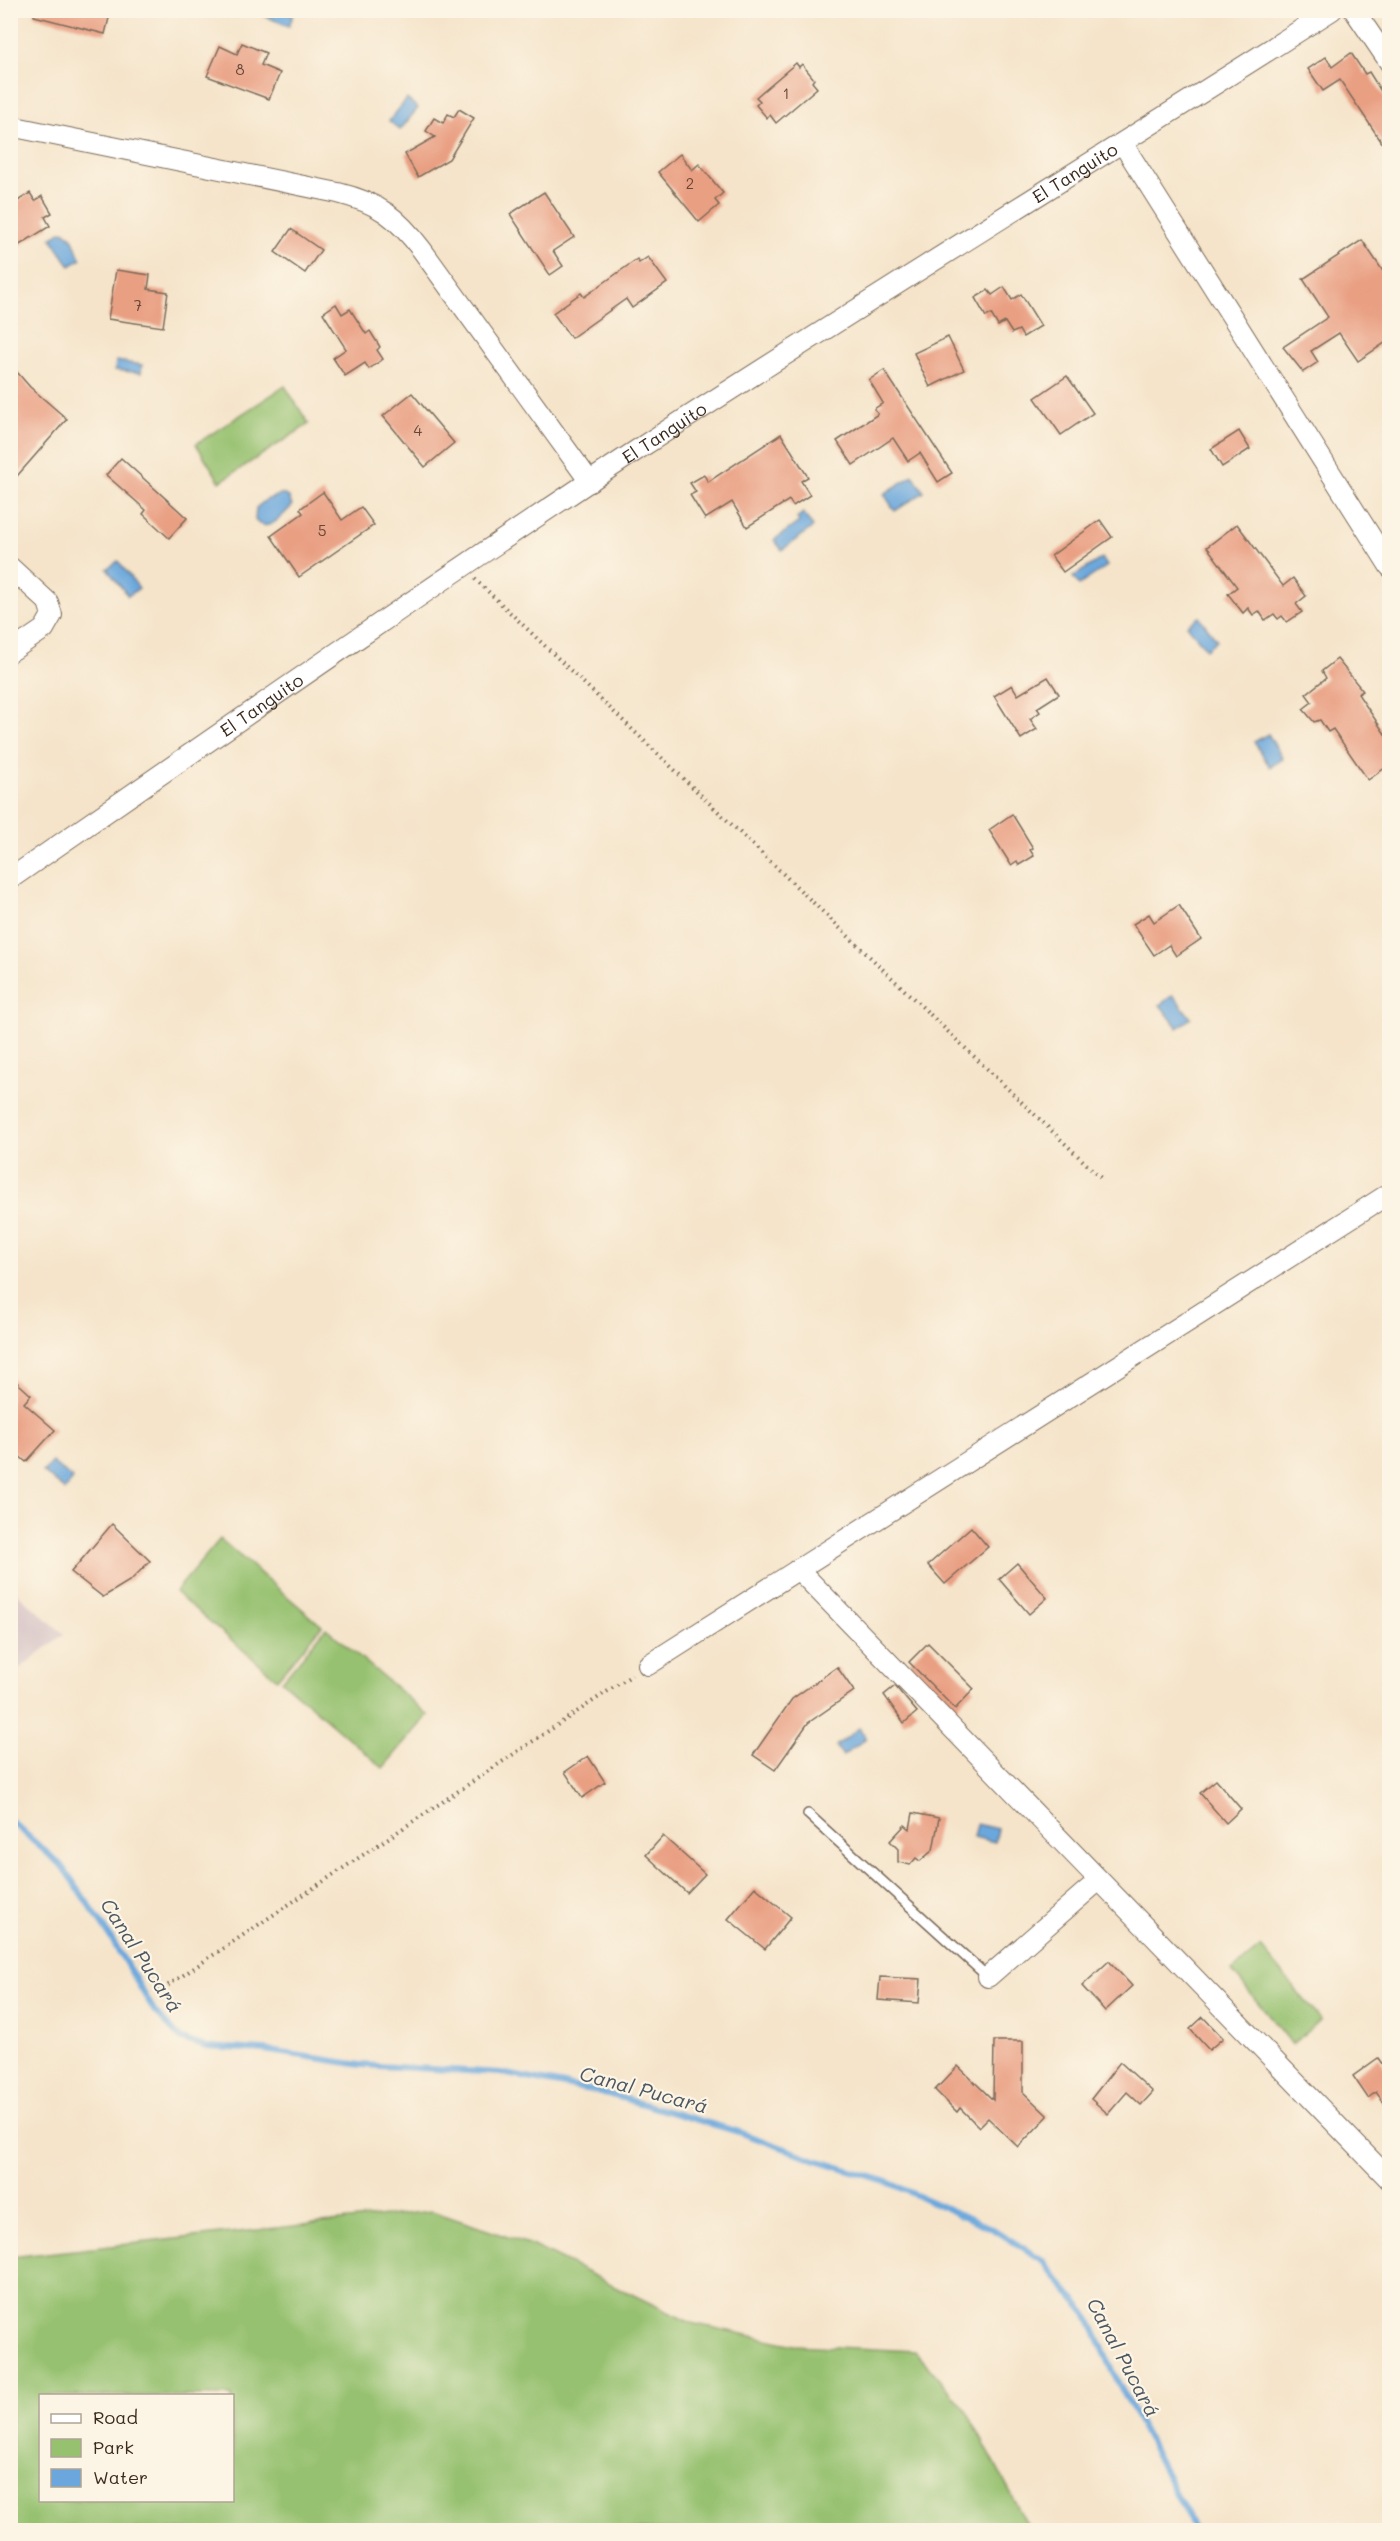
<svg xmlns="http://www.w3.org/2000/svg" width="1400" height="2541" viewBox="0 0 1400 2541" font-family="Mali,sans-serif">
	<rect width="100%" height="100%" fill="#fcf5e5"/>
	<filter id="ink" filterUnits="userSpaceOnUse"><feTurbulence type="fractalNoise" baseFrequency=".0167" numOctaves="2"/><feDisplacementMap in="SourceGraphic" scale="12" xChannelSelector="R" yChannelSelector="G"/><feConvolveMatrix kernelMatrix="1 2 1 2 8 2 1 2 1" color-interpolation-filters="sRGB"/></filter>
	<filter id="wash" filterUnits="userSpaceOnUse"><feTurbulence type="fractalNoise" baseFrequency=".008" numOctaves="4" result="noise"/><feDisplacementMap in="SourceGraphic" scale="24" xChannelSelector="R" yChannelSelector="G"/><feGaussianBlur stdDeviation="1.35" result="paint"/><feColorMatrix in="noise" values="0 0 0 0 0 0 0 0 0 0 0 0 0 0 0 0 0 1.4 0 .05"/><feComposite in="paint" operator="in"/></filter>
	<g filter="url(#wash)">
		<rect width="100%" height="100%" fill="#f5e4ca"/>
		<polygon fill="#d2bec2" points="11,1588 64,1634 11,1675"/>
		<g fill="#96c16f" stroke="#687646" stroke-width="1.5" fill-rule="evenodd">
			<polygon points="285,386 309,424 220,482 196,444"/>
			<polygon points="220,1539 322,1626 277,1679 175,1592"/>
			<polygon points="326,1628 428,1715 383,1768 282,1681"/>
			<polygon points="1261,1947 1321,2020 1292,2044 1232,1971"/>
			<path d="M432 2211 531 2245 691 2323 795 2345 915 2351 965 2408 1030 2530H11V2257ZM40 2396H232V2500H40Z"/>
		</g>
		<g fill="#6ba7dc" stroke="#53687d" stroke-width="1.5">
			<polygon points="264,11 294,13 289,26 262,15"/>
			<polygon points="407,99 418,108 400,130 389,121"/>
			<path d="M62 231C76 235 74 248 81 259L70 266 51 238Z"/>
			<polygon points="116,361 142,365 141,373 115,370"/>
			<polygon points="913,475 924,492 895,511 884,494"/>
			<path d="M282 494 289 497 292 506C282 516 267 535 255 520L256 508 266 500Z"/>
			<polygon points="803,513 813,527 782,550 774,540 799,522 797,518"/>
			<polygon points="1102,558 1107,566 1079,585 1073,577"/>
			<polygon points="118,561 139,588 128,596 107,569"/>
			<polygon points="1199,617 1217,640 1206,649 1187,625"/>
			<polygon points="1268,734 1283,759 1270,767 1254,742"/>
			<polygon points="1173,995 1191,1018 1178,1028 1160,1005"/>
			<polygon points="52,1462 73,1479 65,1490 43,1472"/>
			<polygon points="859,1728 866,1738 843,1756 836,1746"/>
			<polygon points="976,1824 998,1829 995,1842 973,1837"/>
		</g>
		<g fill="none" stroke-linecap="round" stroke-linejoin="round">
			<polyline stroke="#6ba7dc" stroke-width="6" points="10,1820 63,1867 106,1930 155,2012 180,2038 206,2047 263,2050 361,2065 501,2073 601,2092 739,2132 816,2160 885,2181 993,2229 1041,2259 1087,2314 1118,2382 1195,2530"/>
		</g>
		<g id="blocks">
			<g fill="#e99f82">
				<polygon points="35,10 111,10 105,34 34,16"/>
				<polygon points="242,43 266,53 261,65 280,73 269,99 207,76 220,46 237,54"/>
				<polygon points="1351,53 1365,74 1369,72 1389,104 1389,153 1340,80 1323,91 1308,69 1326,57 1332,67"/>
				<polygon points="796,63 799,67 802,64 814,79 812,82 817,88 776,123 770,115 767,118 756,105 760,101 756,97"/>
				<polygon points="459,109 474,118 449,159 418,177 405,154 435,137 426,131 434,118 443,123 448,114 454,117"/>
				<polygon points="680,154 692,170 699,164 723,193 715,200 719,205 699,222 658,172"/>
				<polygon points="544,192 574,237 553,251 563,266 550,275 510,214"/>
				<polygon points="30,193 35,201 42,196 52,213 45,217 50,226 10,251 10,206"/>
				<polygon points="291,229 321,250 305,273 275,252"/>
				<polygon points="1362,240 1389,280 1389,340 1358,361 1339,333 1311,351 1318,362 1303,372 1283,347 1328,317 1303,279"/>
				<polygon points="648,257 667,283 632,308 626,299 571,338 553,313 581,293 584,297 637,259 639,263"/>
				<polygon points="116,270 150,275 148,289 168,292 163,327 108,319"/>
				<polygon points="1004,287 1012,300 1021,294 1041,326 1023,337 1019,330 1012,333 1005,322 998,326 991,314 986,317 975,298 988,290 992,295"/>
				<polygon points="336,304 342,314 350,309 366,334 370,331 380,347 377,350 383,359 369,369 365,363 345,376 333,358 346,349 323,313"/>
				<polygon points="948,337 964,370 930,387 914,353"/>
				<polygon points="10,364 30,387 67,419 10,484"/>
				<polygon points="884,370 952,473 938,482 920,453 908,461 893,438 853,465 837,441 878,414 874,409 883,403 869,380"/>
				<polygon points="1067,376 1093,413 1061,435 1035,398"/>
				<polygon points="412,393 454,443 425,467 383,416"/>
				<polygon points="1239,431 1250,449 1222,467 1211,449"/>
				<polygon points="781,434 808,477 801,481 810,495 793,506 789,500 747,527 732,502 705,519 690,495 696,492 690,483 704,475 708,482"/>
				<polygon points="121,458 187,518 169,538 143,514 146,510 106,475"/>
				<polygon points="323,492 342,520 361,507 374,525 299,577 271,536 303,513 300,509"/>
				<polygon points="1100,520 1112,537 1063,572 1051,556"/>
				<polygon points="1237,524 1283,586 1293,578 1306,596 1296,604 1302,612 1287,622 1282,616 1278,619 1274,614 1265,620 1259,611 1253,615 1248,608 1243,613 1228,594 1237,587 1207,547"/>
				<polygon points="1337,659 1363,691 1358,694 1389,740 1389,765 1368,780 1333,729 1328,732 1320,720 1314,722 1303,709 1312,702 1306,694 1326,678 1322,671"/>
				<polygon points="1048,677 1059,694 1037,708 1040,712 1030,719 1037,729 1021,739 994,696 1012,685 1018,695"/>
				<polygon points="1012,814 1033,848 1030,850 1034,856 1019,865 1017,861 1011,865 989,830"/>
				<polygon points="1179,905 1201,939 1176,956 1169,945 1154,955 1133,924 1149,914 1154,922"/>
				<polygon points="10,1376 31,1395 24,1403 55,1430 26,1462 10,1448"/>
				<polygon points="112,1524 150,1561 131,1580 103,1597 71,1572"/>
				<polygon points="971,1527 988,1547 945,1584 928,1565"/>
				<polygon points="1017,1563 1047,1598 1029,1614 999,1579"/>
				<polygon points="928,1643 974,1689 955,1709 909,1662"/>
				<polygon points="837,1667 854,1691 808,1723 775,1770 753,1755 792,1699"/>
				<polygon points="895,1686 917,1712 904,1723 884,1695"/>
				<polygon points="588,1756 605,1782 582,1798 565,1772"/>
				<polygon points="1216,1780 1241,1809 1226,1823 1200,1793"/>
				<polygon points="913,1813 939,1818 933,1850 920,1861 916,1858 910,1865 898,1862 898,1849 890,1841 905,1825 910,1829"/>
				<polygon points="663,1836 705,1874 687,1893 646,1855"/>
				<polygon points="755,1887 791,1917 765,1949 728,1919"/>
				<polygon points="1109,1961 1132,1986 1105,2011 1082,1986"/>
				<polygon points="880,1977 921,1979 919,2003 878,2000"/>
				<polygon points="1203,2017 1223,2038 1209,2050 1190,2029"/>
				<polygon points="994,2041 1023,2041 1023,2092 1048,2116 1018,2147 988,2118 979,2127 960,2108 957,2112 935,2090 958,2066 993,2100"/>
				<polygon points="1378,2058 1389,2074 1389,2110 1376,2092 1368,2098 1353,2076"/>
				<polygon points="1120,2062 1153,2092 1141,2105 1127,2092 1108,2114 1091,2099"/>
			</g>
		</g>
	</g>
	<g filter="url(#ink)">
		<use href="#blocks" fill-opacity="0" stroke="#7c6b5a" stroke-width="1.5"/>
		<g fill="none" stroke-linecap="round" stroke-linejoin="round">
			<defs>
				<polyline id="lane" points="808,1814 988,1977"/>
				<g id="street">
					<polyline points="1354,10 1390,63"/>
					<path d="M10 126 338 193C379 203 397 217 422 250L590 482"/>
					<polyline points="1123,144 1390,567"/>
					<polyline points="10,567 48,602 52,615 44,629 10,652"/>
					<path id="s1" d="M10 879C219 734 428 588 640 448 869 299 1102 157 1332 10"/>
					<polyline points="798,1569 1390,2180"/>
					<polyline points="648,1665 1390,1193"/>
					<polyline points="988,1977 1099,1880"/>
				</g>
			</defs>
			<use href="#lane" stroke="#7c6b5a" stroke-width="12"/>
			<use href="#street" stroke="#7c6b5a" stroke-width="22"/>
			<g stroke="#7c6b5a" stroke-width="4" stroke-dasharray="1.5 4.5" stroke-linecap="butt">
				<polyline points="475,579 1101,1178"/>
				<polyline points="158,1992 632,1675"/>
			</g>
			<use href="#lane" stroke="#fff" stroke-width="9"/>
			<use href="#street" stroke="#fff" stroke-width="20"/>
		</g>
	</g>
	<g text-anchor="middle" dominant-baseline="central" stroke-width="4.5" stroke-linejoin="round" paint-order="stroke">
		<g font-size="15" fill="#664737">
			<text x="240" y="69">8</text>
			<text x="786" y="93">1</text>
			<text x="690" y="183">2</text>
			<text x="138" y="305">7</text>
			<text x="418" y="430">4</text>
			<text x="322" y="530">5</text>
		</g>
		<g font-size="18" fill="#3b2a1e" stroke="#fcf5e5">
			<text stroke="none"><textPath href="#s1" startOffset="1278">El Tanguito</textPath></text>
			<text stroke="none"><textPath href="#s1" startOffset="792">El Tanguito</textPath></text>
			<text stroke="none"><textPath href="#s1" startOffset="306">El Tanguito</textPath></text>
		</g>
		<g font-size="20" font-style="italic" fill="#4c5660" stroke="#fcf5e5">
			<text transform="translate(142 1955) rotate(57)">Canal Pucará</text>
			<text transform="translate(644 2089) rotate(15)">Canal Pucará</text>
			<text transform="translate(1124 2357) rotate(62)">Canal Pucará</text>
		</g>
	</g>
	<rect width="1400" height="2541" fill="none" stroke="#fcf5e5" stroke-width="36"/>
	<rect x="39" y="2394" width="195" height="108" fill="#fcf5e5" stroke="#afa495" stroke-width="1.5"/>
	<rect x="51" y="2414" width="30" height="9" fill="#ffffff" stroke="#afa495" stroke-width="1.5"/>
	<text x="93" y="2424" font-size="18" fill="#3b2a1e">Road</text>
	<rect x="51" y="2439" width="30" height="18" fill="#96c16f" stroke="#afa495" stroke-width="1.5"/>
	<text x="93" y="2454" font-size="18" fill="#3b2a1e">Park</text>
	<rect x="51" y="2469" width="30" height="18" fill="#6ba7dc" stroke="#afa495" stroke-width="1.5"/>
	<text x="93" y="2484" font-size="18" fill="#3b2a1e">Water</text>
</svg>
